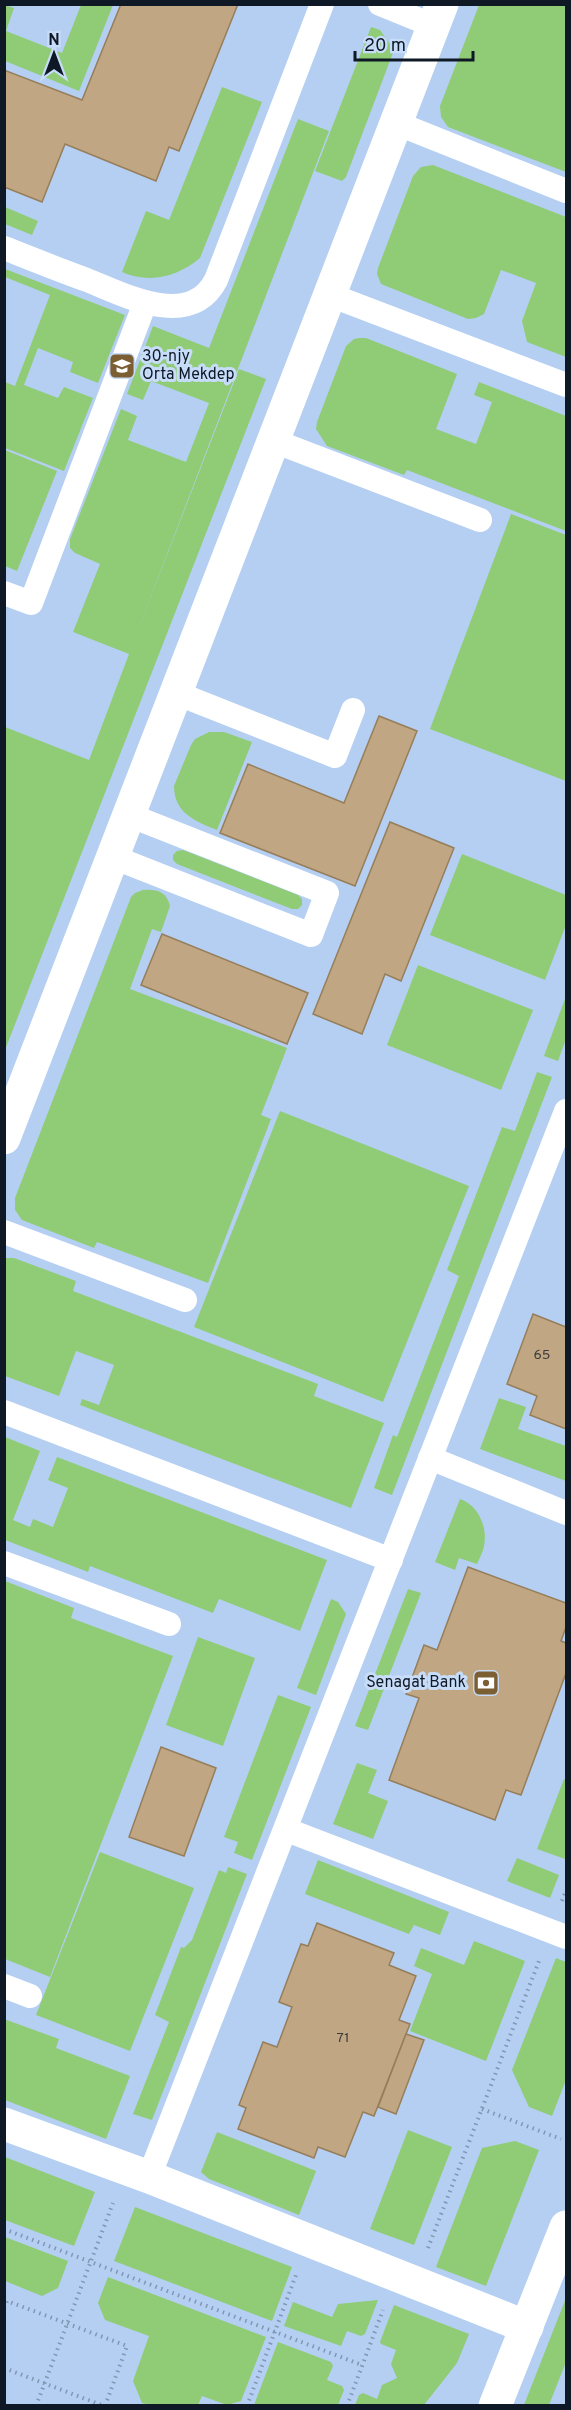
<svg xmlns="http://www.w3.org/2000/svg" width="571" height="2410" viewBox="0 0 571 2410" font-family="Overpass,sans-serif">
	<rect width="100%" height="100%" fill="#b5cff3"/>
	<g fill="#8fcc75">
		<polygon points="4,5 14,8 6,31 62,53 81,5 113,5 79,91 5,61"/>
		<polygon points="479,5 566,5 566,172 448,127 441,117 440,106"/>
		<polygon points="371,27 380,30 394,50 346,177 342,181 315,171"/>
		<path d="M222 87 262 102 200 258C177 277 150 284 122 272L146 211 169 220Z"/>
		<polygon points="298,119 329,131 133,643 239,369 266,379 5,1050 5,727 89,760 129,654 73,632 100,564 75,553 70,548 70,539 121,409 137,416 128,440 186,462 209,403 151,381 143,400 127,394 153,326 209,348"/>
		<polygon points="433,165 566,217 566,357 527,342 522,321 536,283 501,270 484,314 476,318 468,319 381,284 377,274 378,268 413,176 421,167"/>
		<polygon points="5,207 38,221 32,235 5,224"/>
		<polygon points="5,269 125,315 98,383 70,372 73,362 38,348 24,385 58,398 64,387 93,398 64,471 5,448 5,382 15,386 50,295 5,277"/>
		<polygon points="359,338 366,338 457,374 436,429 476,444 492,402 474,395 479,382 566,416 566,531 407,470 404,475 327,446 316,429 317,422 346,346 354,339"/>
		<polygon points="5,450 57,471 17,571 5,566"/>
		<polygon points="511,514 566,535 566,781 430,729"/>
		<path d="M209 732H224L252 742 217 830C195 821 174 813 174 786L191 745 195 739Z"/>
		<polygon points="183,850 298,895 302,899 302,905 298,909 292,909 177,864 173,860 173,855 177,851"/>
		<polygon points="462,854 566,895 566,925 545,980 430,935"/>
		<path d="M143 890C157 889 167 892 170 906L161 932 152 929 130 989 287 1048 261 1115 271 1119 208 1283 97 1242 94 1248 22 1220 15 1210V1198L131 897 135 893Z"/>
		<polygon points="418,965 533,1010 501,1090 387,1045"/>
		<polygon points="566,996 566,1039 558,1061 544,1056"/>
		<polygon points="537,1072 552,1077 392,1495 374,1488 393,1435 397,1437 459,1276 447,1270 502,1127 515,1131"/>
		<polygon points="280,1111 469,1186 383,1402 194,1327"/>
		<polygon points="5,1258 14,1258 76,1281 73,1291 318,1384 314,1396 384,1423 351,1508 80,1405 82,1399 99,1405 114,1365 76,1351 59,1396 5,1376"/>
		<polygon points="499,1398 526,1407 518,1429 566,1446 566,1481 480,1449"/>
		<polygon points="5,1437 40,1451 13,1520 30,1527 33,1519 53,1527 68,1488 48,1480 57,1457 327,1560 300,1631 219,1599 213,1613 90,1566 88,1572 5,1540"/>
		<path d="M460 1499C478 1505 488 1527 484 1546 483 1552 479 1559 477 1564L459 1558 455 1570 435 1562Z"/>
		<polygon points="5,1581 74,1608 71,1618 173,1656 50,1977 5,1959"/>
		<polygon points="408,1589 421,1593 368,1730 355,1726"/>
		<polygon points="331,1599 338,1602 346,1614 316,1695 297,1688"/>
		<polygon points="198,1637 255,1658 223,1746 166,1725"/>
		<polygon points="278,1695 311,1707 252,1860 234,1853 238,1842 224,1837"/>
		<polygon points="357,1763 377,1770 368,1793 388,1801 373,1839 333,1824"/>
		<polygon points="564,1779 566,1780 565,1859 537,1849"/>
		<polygon points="100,1852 194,1888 130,2051 36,2015"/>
		<polygon points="517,1858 559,1875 550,1898 507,1881"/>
		<polygon points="318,1860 449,1912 440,1935 414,1925 409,1934 305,1894"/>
		<polygon points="228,1867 247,1874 152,2120 133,2114 169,2022 155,2015 181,1947 184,1948 192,1940 219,1870 226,1873"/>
		<polygon points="474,1941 525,1961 486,2061 410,2031 432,1974 414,1966 421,1948 464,1965"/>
		<polygon points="556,1958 566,1962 566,2080 552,2116 529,2107 512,2070"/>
		<polygon points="4,2019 59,2039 56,2048 130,2076 106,2139 5,2100"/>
		<polygon points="408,2130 452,2147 414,2245 370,2229"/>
		<polygon points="217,2132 316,2171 299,2215 209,2179 201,2172"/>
		<polygon points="515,2141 539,2150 486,2286 436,2267 482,2148"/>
		<polygon points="5,2157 95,2192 74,2246 5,2220"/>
		<polygon points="135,2207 292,2267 272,2321 114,2261"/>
		<polygon points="5,2237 68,2261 58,2288 42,2296 5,2281"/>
		<polygon points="108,2277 266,2337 241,2401 227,2405 202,2396 198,2405 150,2405 142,2403 133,2381 149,2336 105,2320 98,2303"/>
		<polygon points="566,2298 566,2362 549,2405 524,2405"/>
		<polygon points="378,2300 365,2334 361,2336 347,2331 341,2346 284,2326 293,2302 332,2317 338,2304"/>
		<polygon points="394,2305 469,2334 457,2363 424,2405 355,2405 359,2395 363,2393 377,2399 382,2385 397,2378 391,2364 396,2350 381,2344 380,2342"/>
		<polygon points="278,2342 331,2362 333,2366 327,2380 342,2386 344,2390 338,2405 254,2405"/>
	</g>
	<g fill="#c0a682" stroke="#967e5a" stroke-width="1.5">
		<polygon points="121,4 238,4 179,151 169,147 156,181 65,144 42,202 4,187 4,70 82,100"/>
		<polygon points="379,716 417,731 355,886 220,833 248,764 344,803"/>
		<polygon points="390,822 454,848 401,981 385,974 362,1034 313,1014"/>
		<polygon points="162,934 308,993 287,1044 141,985"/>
		<polygon points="533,1314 566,1327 566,1429 530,1415 537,1396 507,1384"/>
		<polygon points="468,1567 566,1603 566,1627 561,1641 566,1643 566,1673 521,1795 506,1790 495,1820 389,1780 419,1698 406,1694 424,1645 437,1650"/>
		<polygon points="161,1747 216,1768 184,1856 129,1837"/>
		<polygon points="317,1923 394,1953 389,1965 416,1976 399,2020 410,2024 374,2116 363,2112 345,2157 318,2147 314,2158 238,2129 246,2108 239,2105 263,2042 277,2047 292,2007 279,2002 301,1944 308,1946"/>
		<polygon points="406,2034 424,2040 396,2114 378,2107"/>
	</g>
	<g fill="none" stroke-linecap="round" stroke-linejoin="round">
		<g stroke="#8196b3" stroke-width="4" stroke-dasharray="1.5 4.5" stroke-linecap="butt">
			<polyline points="562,1901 566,1891"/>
			<polyline points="482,2109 561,2139"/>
			<polyline points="4,2229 362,2365"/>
			<polyline points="428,2248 539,1961"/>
			<polyline points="4,2308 7,2301 127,2346 105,2406"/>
			<polyline points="4,2368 104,2406"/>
			<polyline points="36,2406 113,2203"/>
			<polyline points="247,2406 296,2275"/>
			<polyline points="347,2406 383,2310"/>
		</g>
		<g stroke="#fff" stroke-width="24">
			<polyline points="380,4 434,26"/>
			<polyline points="396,123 566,191"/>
			<path d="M4 248C32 259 59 270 87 280 124 295 190 330 216 280L322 4"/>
			<polyline points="330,295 566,385"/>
			<polyline points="274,441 480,520"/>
			<polyline points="4,593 31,603 145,303"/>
			<polyline points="176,693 335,756 353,710"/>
			<polyline points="113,857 311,935 327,893 129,815"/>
			<polyline points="4,1232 185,1300"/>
			<polyline points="4,1412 391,1560"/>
			<polyline points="430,1458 566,1513"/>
			<polyline points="4,1563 169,1624"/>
			<polyline points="287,1830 566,1937"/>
			<polyline points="4,1986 30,1996"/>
			<path d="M149 2177C290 1823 426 1466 566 1111"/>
		</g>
		<g stroke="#fff" stroke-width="33">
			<polyline points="4,1138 442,4"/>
			<polyline points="4,2124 149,2177 527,2327"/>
			<polyline points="495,2406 566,2227"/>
		</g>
	</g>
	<defs>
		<symbol id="school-square" viewBox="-11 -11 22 22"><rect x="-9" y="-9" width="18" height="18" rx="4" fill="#7b5e32" stroke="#c7dcf9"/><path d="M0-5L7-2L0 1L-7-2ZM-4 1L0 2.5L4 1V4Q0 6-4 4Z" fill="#fff"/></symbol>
		<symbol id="bank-square" viewBox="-11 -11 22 22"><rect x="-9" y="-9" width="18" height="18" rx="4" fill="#7b5e32" stroke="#c7dcf9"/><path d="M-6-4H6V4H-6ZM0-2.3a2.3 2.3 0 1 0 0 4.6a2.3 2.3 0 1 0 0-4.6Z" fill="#fff"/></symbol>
	</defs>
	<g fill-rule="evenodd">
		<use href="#school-square" x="107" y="351" width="30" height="30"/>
		<use href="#bank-square" x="471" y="1668" width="30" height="30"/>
	</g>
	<g text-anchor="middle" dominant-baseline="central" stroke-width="6" stroke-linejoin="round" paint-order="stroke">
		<g font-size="14" fill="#3b3c3c">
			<text x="542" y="1355">65</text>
			<text x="343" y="2038">71</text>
		</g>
		<g font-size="16" fill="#0f1825" stroke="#c7dcf9" text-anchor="start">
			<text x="142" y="357">30-njy<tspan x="142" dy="18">Orta Mekdep</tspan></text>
			<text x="466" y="1683" text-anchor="end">Senagat Bank</text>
		</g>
	</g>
	<rect width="571" height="2410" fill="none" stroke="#0f1825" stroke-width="12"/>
	<g transform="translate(54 54)" stroke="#c7dcf9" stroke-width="4.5" paint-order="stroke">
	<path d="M0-4.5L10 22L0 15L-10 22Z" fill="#0f1825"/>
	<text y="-9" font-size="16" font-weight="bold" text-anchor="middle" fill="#0f1825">N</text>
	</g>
	<path d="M355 51v9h118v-9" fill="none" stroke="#0f1825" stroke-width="3"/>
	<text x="364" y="51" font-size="18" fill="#0f1825" stroke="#c7dcf9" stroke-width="4.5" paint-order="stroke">20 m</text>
</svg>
